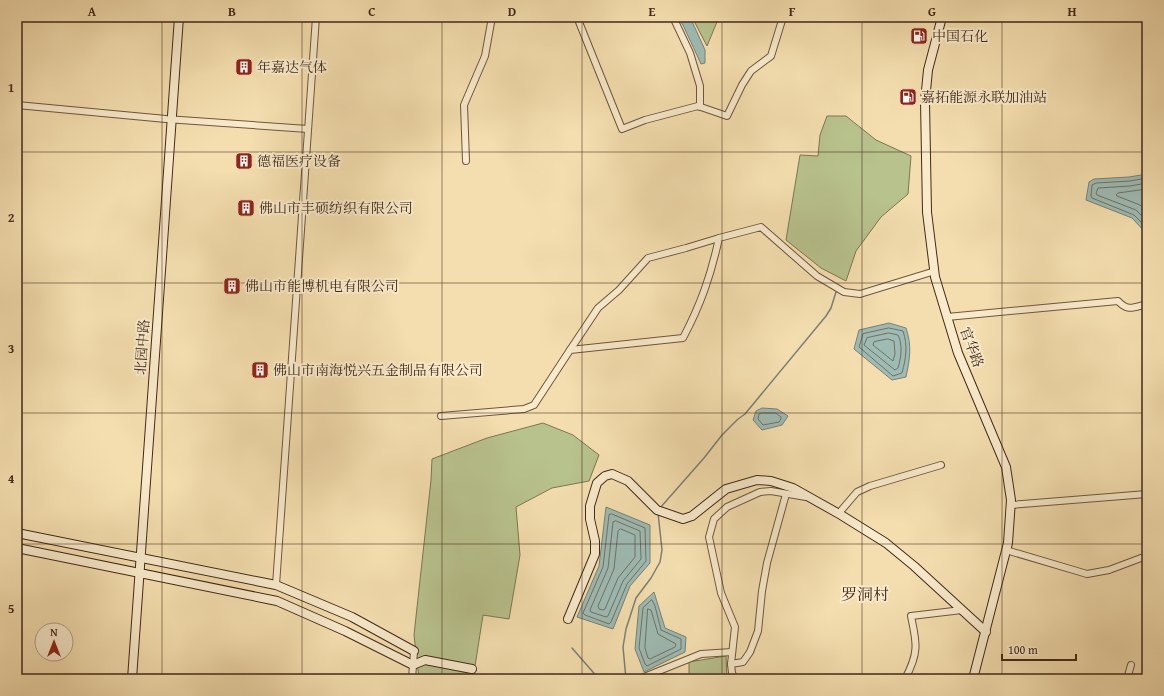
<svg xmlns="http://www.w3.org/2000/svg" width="1164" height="696" viewBox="0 0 1164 696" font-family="'Gentium Book Plus','Noto Serif SC',serif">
	<rect width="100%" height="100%" fill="#f4deaf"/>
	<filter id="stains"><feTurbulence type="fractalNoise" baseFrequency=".005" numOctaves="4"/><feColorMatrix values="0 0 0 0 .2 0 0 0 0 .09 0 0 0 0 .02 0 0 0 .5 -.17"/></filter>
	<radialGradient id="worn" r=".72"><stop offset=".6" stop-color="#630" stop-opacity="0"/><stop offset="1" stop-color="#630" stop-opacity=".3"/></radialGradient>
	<g fill="#b8c28d" stroke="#7d7653">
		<polygon points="692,17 719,17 707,46"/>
		<polygon points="827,116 846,116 876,140 911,156 908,194 881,217 856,251 846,281 821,268 786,240 800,155 818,156 820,135"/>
		<polygon points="543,423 573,435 599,455 589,481 552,488 516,507 520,555 509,619 483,615 473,679 419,679 414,635 431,480 432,459 487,438"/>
		<polygon points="726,656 727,679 689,679 689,662"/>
	</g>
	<g fill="#9ebbb4" stroke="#798176">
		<polygon points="677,17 690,17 705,50 705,63 701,64 683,25"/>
		<polygon points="1147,174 1147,234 1132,218 1086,200 1089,182 1094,179 1129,177"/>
		<path d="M889 323 906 328C912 346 910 358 906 377L892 380 854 349 859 330Z"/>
		<polygon points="762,408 777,409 788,416 782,425 762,430 753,420 756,411"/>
		<polygon points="606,507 650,525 650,563 630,586 613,629 577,617 599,566"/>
		<polygon points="654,592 665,628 686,637 685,652 644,672 635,649 639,606"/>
	</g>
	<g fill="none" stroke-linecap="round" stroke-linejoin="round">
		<g stroke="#707266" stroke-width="1">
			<polyline points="1147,178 1130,181 1096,183 1092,185 1091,196 1092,198 1134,215 1147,228"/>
			<polyline points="1147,183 1130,186 1098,188 1096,193 1097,195 1136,210 1147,221"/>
			<polyline points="1147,189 1118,193 1116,195 1117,196 1140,205 1147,212"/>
			<path d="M889 328 903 331C908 346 906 358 902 373L893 376 859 347 863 334Z"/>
			<path d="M889 333 898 335C903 345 901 358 898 368L895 370 864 345 867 338Z"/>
			<polygon points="888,339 894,341 895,354 893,361 873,345 874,342"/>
			<polygon points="763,413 776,413 781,417 781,419 779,422 763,425 758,419 759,414"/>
			<polygon points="612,514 645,528 646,561 627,584 611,622 609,624 585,615 583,613 603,567 609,515"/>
			<polygon points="616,521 640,531 641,559 623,581 608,616 606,617 591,612 590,610 608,568 613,522"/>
			<polygon points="621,529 635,535 635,557 618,578 605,609 603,610 599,609 598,606 614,569 618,531"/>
			<polygon points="652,600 655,606 661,630 681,639 681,649 647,666 645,664 639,648 643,608"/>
			<polygon points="648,609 651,610 658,634 676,644 675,647 650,659 648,658 645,648"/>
		</g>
		<g stroke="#798176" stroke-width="1.5">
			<polyline points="660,508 704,458 722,435 738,419 745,414 826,316 831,308 836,292"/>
			<polyline points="572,648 599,679"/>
			<polyline points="626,679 623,647 626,629 636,598 651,578 660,562 662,550 658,513"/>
		</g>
		<defs>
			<g id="street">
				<polyline points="577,17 622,129 645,120 698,106 727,116 742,85 751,71 771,56 783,17"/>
				<polyline points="673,17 690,53 700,86 700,107"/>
				<polyline points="17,105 166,119 308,129"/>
				<polyline points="466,161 464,105 485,56 492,17"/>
				<path d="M947 317 1118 301C1128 312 1134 307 1147 304"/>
				<polyline points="570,350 598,308 619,290 648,258 686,248 719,238"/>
				<path d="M441 416 524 409 534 405 570 350 683 338C701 304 711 275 719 238L761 227 817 276 844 292 860 294 935 271"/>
				<polyline points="1011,505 1147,494"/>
				<polyline points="839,513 857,492 870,486 941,465"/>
				<polyline points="1006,550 1087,574 1109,570 1141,558 1147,557"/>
				<polyline points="276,585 316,17"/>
				<polyline points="731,664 735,627 721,593 709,537 714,519 727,507 760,492 771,491 806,497"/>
				<polyline points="412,679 414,651"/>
				<polyline points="639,679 701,654 732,652"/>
				<polyline points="735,679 732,673 731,664 743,662 750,652 758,631 762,591 767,563 786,494"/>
				<path d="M905 679C919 653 917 644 911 616L962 610"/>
				<polyline points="1127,679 1131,665"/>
			</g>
			<g id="secondary">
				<polyline points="942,17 928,70 925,101 927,212 935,277 958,353 1006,467 1011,500 1008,543 973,679"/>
				<polyline points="17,533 276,585 352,617 414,651"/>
				<polyline points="17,548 277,601 345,631 413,665 425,660 472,669"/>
				<polyline points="568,619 595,554 595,541 590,519 590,506 597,483 605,476 612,474 628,481 657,510 683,519 692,516 726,489 757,480 771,481 793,488 841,515 886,543 914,566 986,632"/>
				<polyline points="132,679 179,17"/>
			</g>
		</defs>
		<use href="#street" stroke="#6e563e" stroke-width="8"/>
		<use href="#secondary" stroke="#422919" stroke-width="10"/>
		<use href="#street" stroke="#f8eacb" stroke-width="6"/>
		<use href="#secondary" stroke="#f8eacb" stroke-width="8"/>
	</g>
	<path fill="none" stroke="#422919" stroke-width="1" stroke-opacity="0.55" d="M162 17V679M302 17V679M442 17V679M582 17V679M722 17V679M862 17V679M1002 17V679M17 152H1147M17 283H1147M17 413H1147M17 544H1147"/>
	<defs>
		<symbol id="fuel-square" viewBox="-11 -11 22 22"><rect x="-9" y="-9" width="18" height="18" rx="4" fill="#8f2418" stroke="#f8eacb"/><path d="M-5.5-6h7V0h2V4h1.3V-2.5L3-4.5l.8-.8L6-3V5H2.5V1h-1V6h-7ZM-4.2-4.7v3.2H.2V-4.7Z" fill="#fff"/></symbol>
		<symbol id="building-square" viewBox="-11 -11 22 22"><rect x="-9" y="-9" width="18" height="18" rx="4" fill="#8f2418" stroke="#f8eacb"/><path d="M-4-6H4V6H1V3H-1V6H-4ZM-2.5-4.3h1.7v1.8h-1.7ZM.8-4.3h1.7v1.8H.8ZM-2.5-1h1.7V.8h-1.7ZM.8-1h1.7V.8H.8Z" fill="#fff"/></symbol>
	</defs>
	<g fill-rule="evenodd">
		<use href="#fuel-square" x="909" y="26" width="20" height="20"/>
		<use href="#building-square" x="234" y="57" width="20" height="20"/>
		<use href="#fuel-square" x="898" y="87" width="20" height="20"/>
		<use href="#building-square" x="234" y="151" width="20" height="20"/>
		<use href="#building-square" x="236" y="198" width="20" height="20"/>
		<use href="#building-square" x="222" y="276" width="20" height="20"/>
		<use href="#building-square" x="250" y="360" width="20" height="20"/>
	</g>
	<g text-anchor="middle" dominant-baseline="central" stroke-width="4" stroke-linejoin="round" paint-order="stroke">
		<g font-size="14" fill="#422919" stroke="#f8eacb" text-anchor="start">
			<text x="932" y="36">中国石化</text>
			<text x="257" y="67">年嘉达气体</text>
			<text x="921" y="97">嘉拓能源永联加油站</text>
			<text x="257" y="161">德福医疗设备</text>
			<text x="259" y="208">佛山市丰硕纺织有限公司</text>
			<text x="245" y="286">佛山市能博机电有限公司</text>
			<text x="273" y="370">佛山市南海悦兴五金制品有限公司</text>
		</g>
		<g font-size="14" fill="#422919" stroke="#f8eacb">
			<text transform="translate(142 347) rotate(-86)">北园中路</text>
			<text transform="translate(972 347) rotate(70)">官华路</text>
		</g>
		<g font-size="16" fill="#422919" stroke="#f8eacb">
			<text x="865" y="594">罗洞村</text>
		</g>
	</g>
	<rect width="1164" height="696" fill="none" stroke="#f4deaf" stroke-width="44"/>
	<g transform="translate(54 642)"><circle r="19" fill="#f8eacb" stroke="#af9d84"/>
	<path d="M0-3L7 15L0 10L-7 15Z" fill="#8f2418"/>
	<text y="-6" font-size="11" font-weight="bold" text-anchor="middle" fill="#422919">N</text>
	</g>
	<path d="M1002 654v6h74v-6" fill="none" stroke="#422919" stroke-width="2"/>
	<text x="1008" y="654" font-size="12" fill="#422919" stroke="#f8eacb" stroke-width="3" paint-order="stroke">100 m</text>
	<rect x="22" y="22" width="1120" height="652" fill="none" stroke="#422919" stroke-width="1.5"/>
	<g font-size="13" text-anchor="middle" font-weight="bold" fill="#422919">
		<text x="92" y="16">A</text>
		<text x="232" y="16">B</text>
		<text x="372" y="16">C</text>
		<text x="512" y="16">D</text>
		<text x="652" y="16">E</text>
		<text x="792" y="16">F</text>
		<text x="932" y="16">G</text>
		<text x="1072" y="16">H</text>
		<text x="11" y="92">1</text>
		<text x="11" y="222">2</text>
		<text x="11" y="353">3</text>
		<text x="11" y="483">4</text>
		<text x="11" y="613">5</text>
	</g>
	<rect width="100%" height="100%" filter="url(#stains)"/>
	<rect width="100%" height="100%" fill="url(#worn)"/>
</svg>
